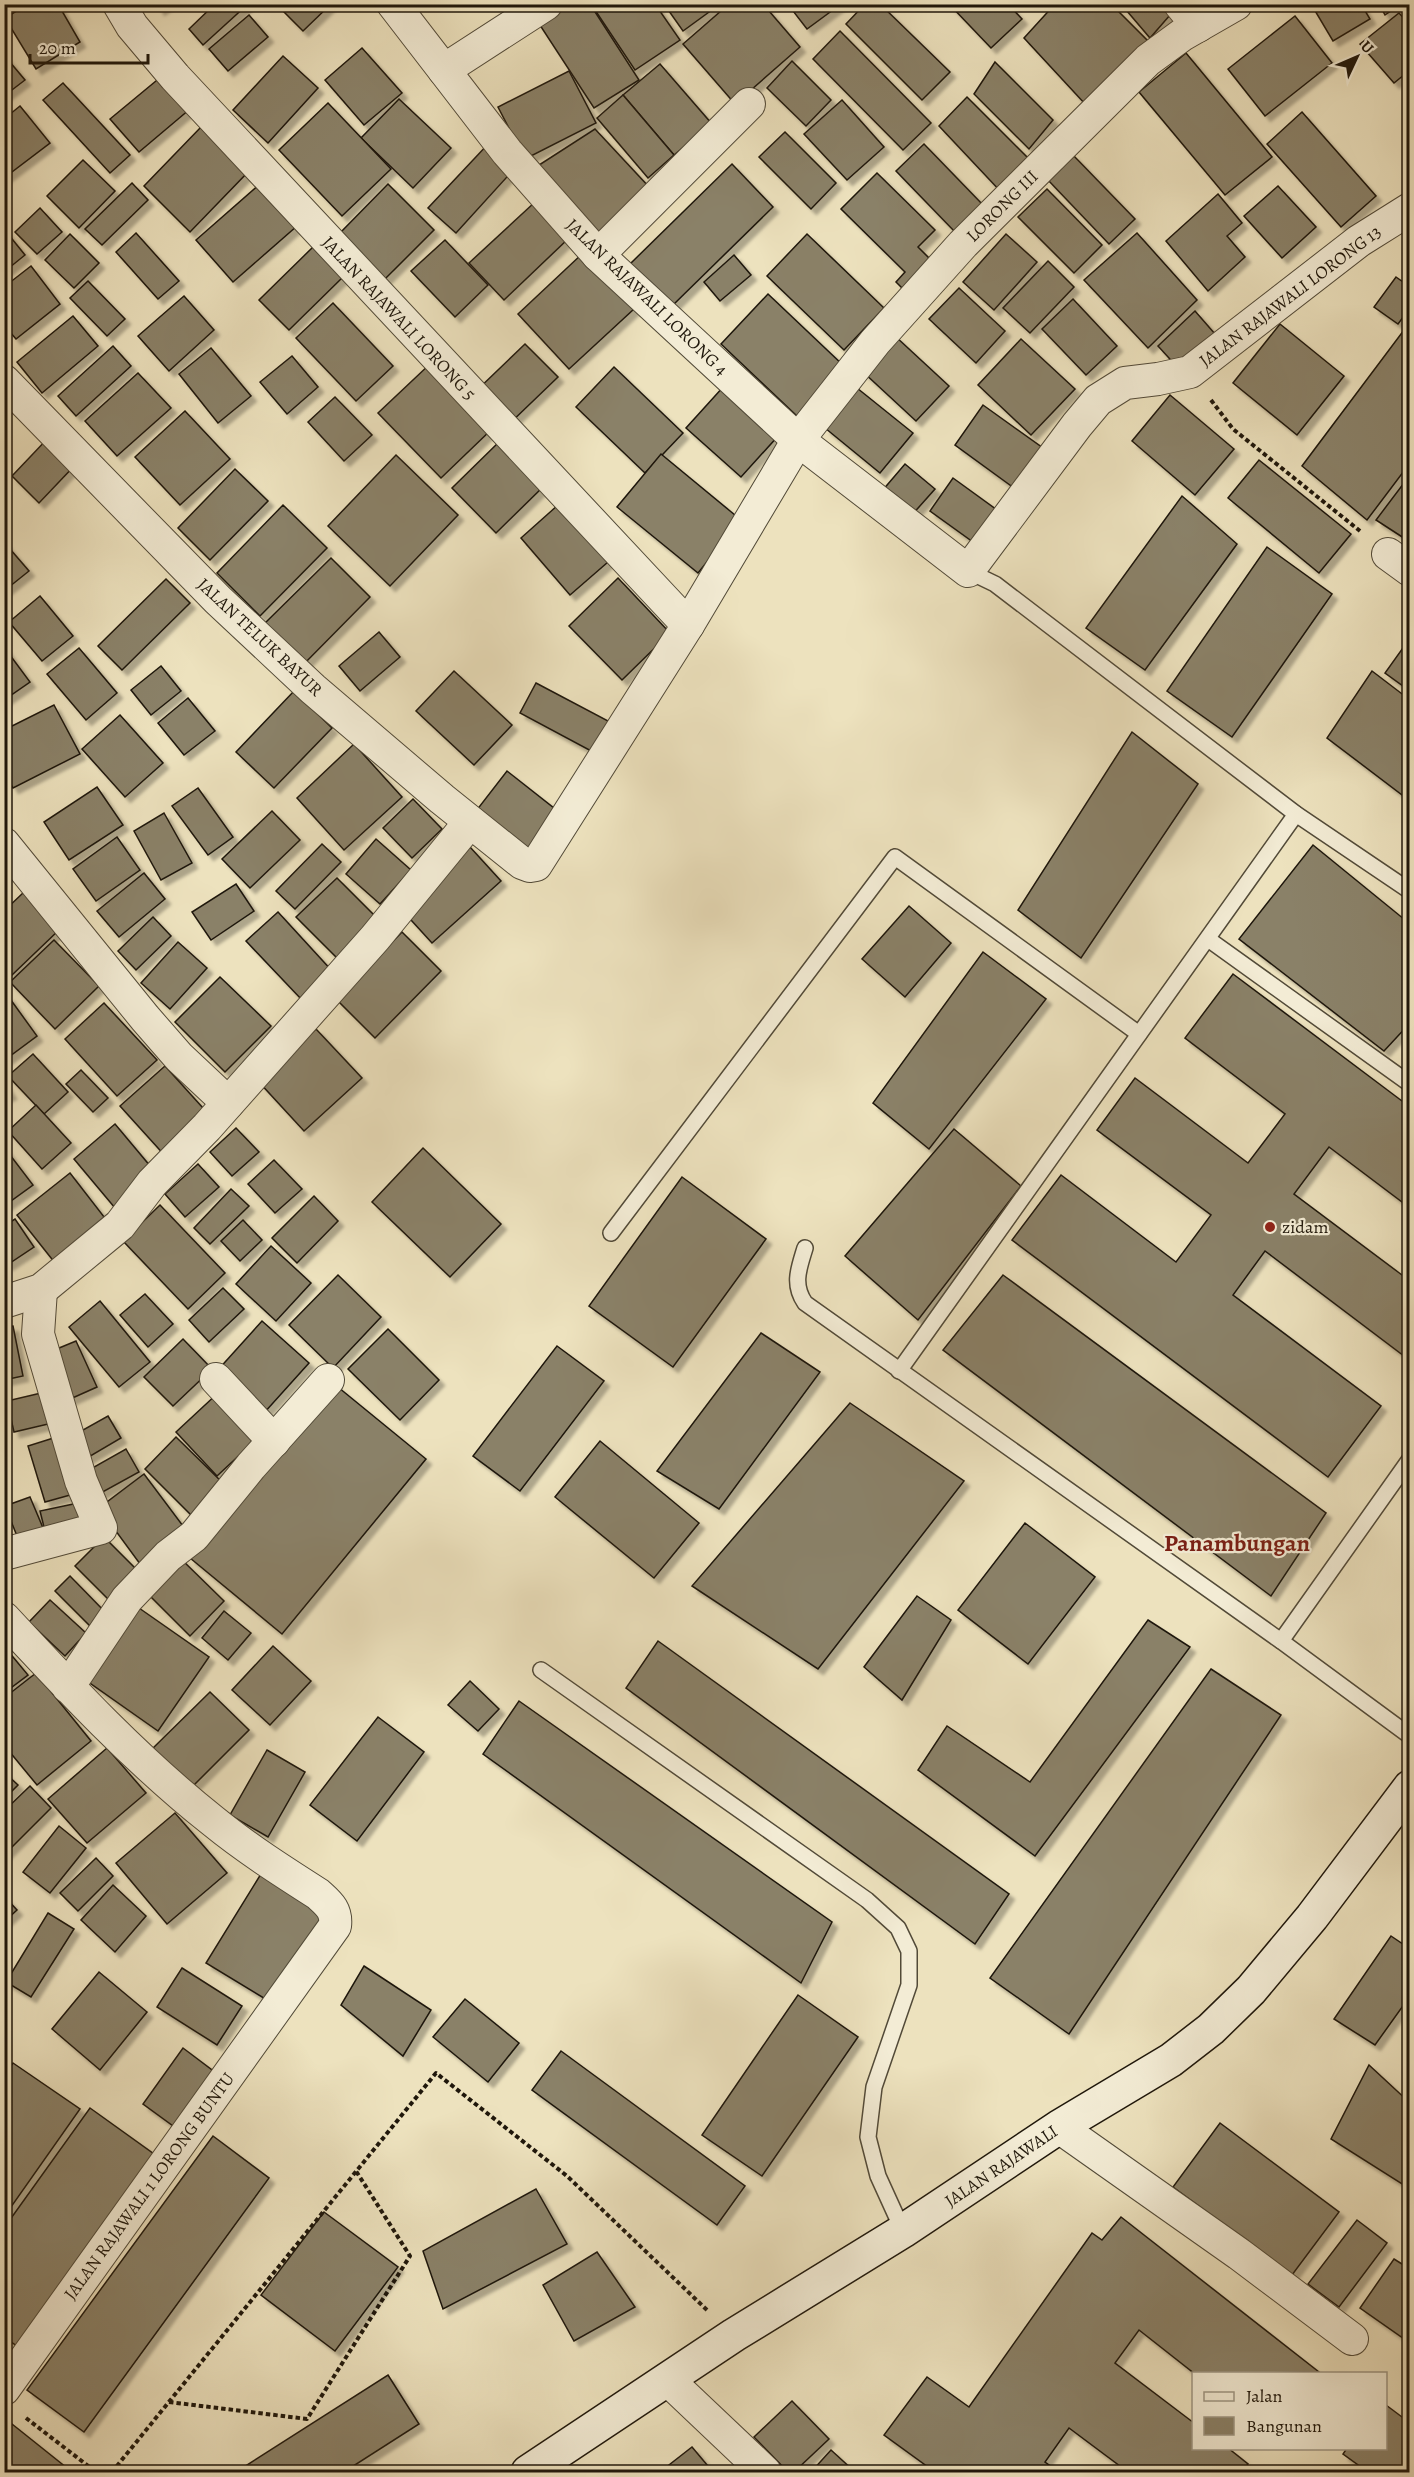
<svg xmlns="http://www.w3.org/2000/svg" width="1414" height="2477" viewBox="0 0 1414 2477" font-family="Alegreya,serif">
	<defs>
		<filter id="shadow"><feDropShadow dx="5.5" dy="5.5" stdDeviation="1.5" flood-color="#0004"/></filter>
	</defs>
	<rect width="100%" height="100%" fill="#ede2be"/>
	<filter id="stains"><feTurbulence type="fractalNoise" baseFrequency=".00333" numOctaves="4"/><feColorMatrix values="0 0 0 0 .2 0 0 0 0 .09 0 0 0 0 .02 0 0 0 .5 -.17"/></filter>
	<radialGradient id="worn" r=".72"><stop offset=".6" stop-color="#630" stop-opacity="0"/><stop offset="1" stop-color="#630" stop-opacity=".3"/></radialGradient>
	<g fill="#8a8168" stroke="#1f170b" stroke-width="1.5" filter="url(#shadow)">
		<polygon points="28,4 58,4 80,42 36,69 5,18"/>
		<polygon points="156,4 168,4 159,10"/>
		<polygon points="215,4 248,4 203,45 189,29"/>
		<polygon points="292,4 331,4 303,31 284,12"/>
		<polygon points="553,4 590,4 639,80 594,108 534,16"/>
		<polygon points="591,4 655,4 680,40 635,70"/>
		<polygon points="664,4 720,4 683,31"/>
		<polygon points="729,4 763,4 800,47 735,104 683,44"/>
		<polygon points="802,4 841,4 807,29 793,11"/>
		<polygon points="865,4 880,4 950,72 922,100 846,24"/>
		<polygon points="949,4 1008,4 1022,19 991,48"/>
		<polygon points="1055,4 1111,4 1151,44 1086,105 1024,38"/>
		<polygon points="1121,4 1175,4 1177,7 1150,38"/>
		<polygon points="1311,4 1361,4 1370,19 1333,41"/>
		<polygon points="1379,4 1401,4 1385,15"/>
		<polygon points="1399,13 1410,25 1410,70 1394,83 1360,44"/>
		<polygon points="249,15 268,37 228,71 209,49"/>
		<polygon points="1295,16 1332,63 1265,116 1228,69"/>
		<polygon points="840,31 931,123 903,150 813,59"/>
		<polygon points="362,48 402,93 364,125 325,80"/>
		<polygon points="1186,53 1272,157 1225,195 1139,92"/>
		<polygon points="4,55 25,80 4,96"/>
		<polygon points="283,56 318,88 268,143 233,110"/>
		<polygon points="792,61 831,100 806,126 767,88"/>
		<polygon points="995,62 1053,120 1029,149 974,94"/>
		<polygon points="660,64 712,124 674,155 623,95"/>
		<polygon points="569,71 596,123 525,159 498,107"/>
		<polygon points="162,76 190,109 139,152 110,119"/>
		<polygon points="63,83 130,155 110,173 43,100"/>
		<polygon points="623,95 674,155 648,178 597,118"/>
		<polygon points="967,97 1032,162 1002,193 939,126"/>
		<polygon points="399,99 451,148 413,188 361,138"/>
		<polygon points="842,100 884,147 847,180 804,134"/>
		<polygon points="328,103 391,169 342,216 279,150"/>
		<polygon points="20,106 50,143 4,178 4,119"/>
		<polygon points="1302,112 1376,196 1341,227 1267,144"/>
		<polygon points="201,127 248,172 190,232 144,186"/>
		<polygon points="595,129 650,188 599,236 536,167"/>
		<polygon points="785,132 836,183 811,209 759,157"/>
		<polygon points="489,143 516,167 456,233 428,208"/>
		<polygon points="924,144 984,206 956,233 896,171"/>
		<polygon points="1073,155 1135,219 1109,244 1048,180"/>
		<polygon points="83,160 115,191 79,228 47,196"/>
		<polygon points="732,164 773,207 672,306 630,264"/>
		<polygon points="877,173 935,230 918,247 939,268 911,297 896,282 905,272 841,209"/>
		<polygon points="132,183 148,200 102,245 85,229"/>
		<polygon points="261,183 297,226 233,282 196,240"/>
		<polygon points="388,184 434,230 384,280 339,234"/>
		<polygon points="1278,186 1316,227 1282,258 1244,216"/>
		<polygon points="1047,189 1102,245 1074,273 1018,217"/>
		<polygon points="1218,194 1242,223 1227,236 1245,257 1208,291 1166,241"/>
		<polygon points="535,202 569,238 504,300 469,263"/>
		<polygon points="40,208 62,232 37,254 15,232"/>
		<polygon points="4,229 25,255 4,272"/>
		<polygon points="136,233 179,281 158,299 116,252"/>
		<polygon points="1137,233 1197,300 1148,348 1084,280"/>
		<polygon points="70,234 99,263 74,288 45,260"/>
		<polygon points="807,234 884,308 844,350 767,276"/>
		<polygon points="1006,234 1037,262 994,310 963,282"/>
		<polygon points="445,240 488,285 455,317 411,271"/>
		<polygon points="314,246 343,277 289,330 259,300"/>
		<polygon points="583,253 634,309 569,369 518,314"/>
		<polygon points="734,255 751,275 720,301 704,282"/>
		<polygon points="1048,261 1074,287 1030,333 1003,308"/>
		<polygon points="31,266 60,304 16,339 4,325 4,287"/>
		<polygon points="1396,277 1410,287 1410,308 1398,324 1374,307"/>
		<polygon points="88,281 125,319 107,336 70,298"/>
		<polygon points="959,288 1005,331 976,363 929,319"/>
		<polygon points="768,294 845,367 798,417 721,344"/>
		<polygon points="184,296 214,330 169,371 138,336"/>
		<polygon points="1073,299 1117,346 1086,375 1042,329"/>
		<polygon points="333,303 393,366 356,401 296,338"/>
		<polygon points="1195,311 1215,334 1179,369 1158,346"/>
		<polygon points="73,316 98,346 42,393 17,362"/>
		<polygon points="1410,322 1410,463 1367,520 1302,466"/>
		<polygon points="1280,324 1344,376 1297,435 1233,383"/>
		<polygon points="895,336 949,386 916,421 862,371"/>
		<polygon points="1021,339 1075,389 1031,435 978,385"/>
		<polygon points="525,344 558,377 505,428 473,394"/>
		<polygon points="113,346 131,366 76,416 58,396"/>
		<polygon points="211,348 251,396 218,423 179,374"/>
		<polygon points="292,356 318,387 287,414 260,382"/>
		<polygon points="431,363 493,428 441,478 378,413"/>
		<polygon points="614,367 683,433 645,473 576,407"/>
		<polygon points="138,373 171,408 117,456 85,421"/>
		<polygon points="724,386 779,435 741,477 686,428"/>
		<polygon points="857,388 913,433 880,473 825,428"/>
		<polygon points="1170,395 1234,449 1195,495 1132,441"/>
		<polygon points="335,397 372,435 344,461 308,422"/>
		<polygon points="983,405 1043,448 1014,488 955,445"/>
		<polygon points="185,411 230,459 180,505 135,457"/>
		<polygon points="49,437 77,463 39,503 12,476"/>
		<polygon points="502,439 546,484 496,533 452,488"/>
		<polygon points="661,454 741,520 698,573 617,507"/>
		<polygon points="396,455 458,515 390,586 328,526"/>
		<polygon points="1259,460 1351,534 1319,573 1228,498"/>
		<polygon points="905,464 935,489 911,516 882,491"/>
		<polygon points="235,469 268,501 210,560 178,528"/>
		<polygon points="1410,475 1410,542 1376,520"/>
		<polygon points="953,478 997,510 973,542 930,511"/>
		<polygon points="1182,496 1237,544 1145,670 1086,628"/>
		<polygon points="283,505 327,548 260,616 217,573"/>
		<polygon points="558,505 608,562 570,595 521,538"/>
		<polygon points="4,542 29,571 4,591"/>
		<polygon points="1267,547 1332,594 1232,737 1167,691"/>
		<polygon points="331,558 370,597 301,667 261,627"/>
		<polygon points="618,578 670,633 622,680 569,626"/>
		<polygon points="166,579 190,603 122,670 98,646"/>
		<polygon points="40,596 73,636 42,661 9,622"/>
		<polygon points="379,632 400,657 360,691 339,666"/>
		<polygon points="1410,638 1410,691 1385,673"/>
		<polygon points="4,647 30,682 4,700"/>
		<polygon points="79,648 117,693 86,720 47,674"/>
		<polygon points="161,666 181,691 151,715 131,690"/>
		<polygon points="454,671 512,725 474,765 416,711"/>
		<polygon points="1372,671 1410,700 1410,801 1327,738"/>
		<polygon points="536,683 610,722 593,752 520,713"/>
		<polygon points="294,691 332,728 274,788 236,752"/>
		<polygon points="188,698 215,731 184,755 158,723"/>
		<polygon points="54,705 80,754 13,788 4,773 4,730"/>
		<polygon points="120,715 163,763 125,797 82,749"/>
		<polygon points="1132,732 1198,784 1081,958 1018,910"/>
		<polygon points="354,744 402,797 344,850 297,798"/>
		<polygon points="507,771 564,816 534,856 476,811"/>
		<polygon points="97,787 123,825 69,860 44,822"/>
		<polygon points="198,788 233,837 208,855 172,806"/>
		<polygon points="413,799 442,829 412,858 383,828"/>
		<polygon points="272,811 300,840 250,888 222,859"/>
		<polygon points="164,813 192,863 161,880 134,831"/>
		<polygon points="117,837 140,870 96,901 73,869"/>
		<polygon points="376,839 411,870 380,904 346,874"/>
		<polygon points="322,844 341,862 295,909 276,891"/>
		<polygon points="1313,845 1410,924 1410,1023 1384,1051 1239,939"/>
		<polygon points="470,847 501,881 432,943 401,909"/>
		<polygon points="144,873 165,899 119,937 97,911"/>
		<polygon points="337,878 378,919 338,959 296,917"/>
		<polygon points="236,884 254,911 211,940 192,912"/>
		<polygon points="24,892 60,929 12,975 4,968 4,911"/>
		<polygon points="909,906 951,943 905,997 862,959"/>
		<polygon points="278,912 333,972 302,1000 246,941"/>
		<polygon points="153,917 171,936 136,970 118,951"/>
		<polygon points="402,932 441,971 375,1038 336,999"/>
		<polygon points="54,940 99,986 55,1029 10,982"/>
		<polygon points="178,942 207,968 170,1009 141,983"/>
		<polygon points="983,952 1046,999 929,1149 873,1103"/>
		<polygon points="1233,974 1410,1107 1410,1208 1329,1147 1294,1194 1410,1281 1410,1349 1404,1356 1265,1251 1233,1295 1381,1406 1328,1477 1012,1240 1061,1175 1176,1262 1211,1215 1097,1130 1135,1078 1248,1163 1285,1114 1185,1038"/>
		<polygon points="220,977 271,1026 225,1072 175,1022"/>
		<polygon points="8,996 37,1036 6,1059 4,998"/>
		<polygon points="104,1003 157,1060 117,1096 65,1039"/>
		<polygon points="316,1029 362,1078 304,1131 258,1081"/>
		<polygon points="33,1054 68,1092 44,1114 8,1076"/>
		<polygon points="165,1066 212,1118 167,1158 120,1106"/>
		<polygon points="81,1070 108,1098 93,1112 66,1084"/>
		<polygon points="4,1082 11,1094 4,1097"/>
		<polygon points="36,1105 71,1143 42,1169 8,1131"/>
		<polygon points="115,1124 156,1173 115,1208 74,1159"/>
		<polygon points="236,1128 259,1152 232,1176 210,1152"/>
		<polygon points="954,1129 1021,1186 918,1320 845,1256"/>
		<polygon points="4,1147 33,1185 4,1206"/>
		<polygon points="423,1148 501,1224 450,1277 372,1202"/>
		<polygon points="274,1160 302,1189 275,1213 248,1184"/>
		<polygon points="198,1164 219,1187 185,1217 165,1194"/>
		<polygon points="70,1173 108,1222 55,1263 17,1215"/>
		<polygon points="682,1177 766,1239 673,1367 589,1306"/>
		<polygon points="231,1189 249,1206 210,1244 194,1228"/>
		<polygon points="314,1196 338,1221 297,1263 272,1238"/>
		<polygon points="160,1205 225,1273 188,1309 123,1241"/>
		<polygon points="15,1219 34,1247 7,1265 4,1261 4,1226"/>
		<polygon points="243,1220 262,1240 240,1261 221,1241"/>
		<polygon points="271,1246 311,1283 276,1321 236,1284"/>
		<polygon points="338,1275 381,1317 333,1368 289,1325"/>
		<polygon points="1003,1275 1326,1513 1271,1596 943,1350"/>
		<polygon points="223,1288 244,1309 209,1342 189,1320"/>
		<polygon points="145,1294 173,1324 148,1347 120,1315"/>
		<polygon points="100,1301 150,1362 119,1387 69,1327"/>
		<polygon points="262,1321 309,1363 264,1413 217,1371"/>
		<polygon points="13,1326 23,1376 4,1380 4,1327"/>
		<polygon points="388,1329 439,1380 400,1420 348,1369"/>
		<polygon points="761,1333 820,1372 719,1509 657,1471"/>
		<polygon points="183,1339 212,1369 173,1406 144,1377"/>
		<polygon points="76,1341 97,1387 68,1400 47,1353"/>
		<polygon points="557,1346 604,1381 520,1491 473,1456"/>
		<polygon points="333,1383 426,1459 282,1634 190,1558"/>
		<polygon points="54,1390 61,1421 14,1432 7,1401"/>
		<polygon points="219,1392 260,1436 217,1476 176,1432"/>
		<polygon points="850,1403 964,1481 818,1669 692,1586"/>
		<polygon points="108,1416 121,1438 87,1458 74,1435"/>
		<polygon points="63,1435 81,1492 45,1502 28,1446"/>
		<polygon points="176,1437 229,1489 198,1522 145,1469"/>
		<polygon points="600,1441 699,1523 654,1578 555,1497"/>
		<polygon points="126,1449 139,1472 99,1494 87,1471"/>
		<polygon points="144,1474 189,1534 143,1568 99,1508"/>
		<polygon points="30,1497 46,1535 21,1546 5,1506"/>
		<polygon points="83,1502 88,1526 46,1535 40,1511"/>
		<polygon points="1025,1523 1095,1577 1028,1664 958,1610"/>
		<polygon points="104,1537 140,1573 111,1602 75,1566"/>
		<polygon points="178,1556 224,1601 190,1636 144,1590"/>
		<polygon points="70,1576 108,1615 93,1629 55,1591"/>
		<polygon points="917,1596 951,1620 902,1700 864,1667"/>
		<polygon points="50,1600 86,1633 65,1656 29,1622"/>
		<polygon points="139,1608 209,1657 158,1731 87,1681"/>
		<polygon points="224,1611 251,1633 228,1660 202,1638"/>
		<polygon points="1148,1620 1190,1647 1035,1856 918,1770 947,1726 1030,1782"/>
		<polygon points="658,1641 1009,1894 975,1944 626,1688"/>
		<polygon points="273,1646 311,1681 270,1725 232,1690"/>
		<polygon points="8,1651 28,1675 4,1693 4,1654"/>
		<polygon points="1211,1669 1281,1715 1069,2034 990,1978"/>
		<polygon points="36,1673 91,1741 37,1785 4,1745 4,1698"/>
		<polygon points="470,1681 499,1709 478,1731 448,1705"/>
		<polygon points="210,1692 249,1730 188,1791 149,1752"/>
		<polygon points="519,1701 832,1922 801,1983 483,1754"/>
		<polygon points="378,1717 424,1752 357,1841 310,1805"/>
		<polygon points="107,1748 146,1793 87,1843 48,1799"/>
		<polygon points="267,1750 305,1772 268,1837 230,1815"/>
		<polygon points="4,1772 18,1785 4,1799"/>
		<polygon points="30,1786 51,1808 4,1855 4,1811"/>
		<polygon points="175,1813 227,1873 167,1924 116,1863"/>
		<polygon points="59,1826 86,1848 50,1893 23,1872"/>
		<polygon points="96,1858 113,1876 78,1911 60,1893"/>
		<polygon points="264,1869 330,1911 272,2003 206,1963"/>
		<polygon points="113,1885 146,1916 115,1952 81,1920"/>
		<polygon points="4,1896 17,1910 4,1922"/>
		<polygon points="48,1913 74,1929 31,1997 6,1982"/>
		<polygon points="1391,1936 1410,1949 1410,1996 1375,2045 1334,2019"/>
		<polygon points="364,1966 431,2010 403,2056 341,2005"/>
		<polygon points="182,1968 242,2006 217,2045 157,2007"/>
		<polygon points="99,1972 147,2012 100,2070 52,2029"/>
		<polygon points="798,1995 858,2037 762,2176 702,2135"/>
		<polygon points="465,1999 519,2043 488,2082 433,2037"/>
		<polygon points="183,2048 220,2076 180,2131 143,2104"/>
		<polygon points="561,2051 745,2186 717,2225 532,2090"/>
		<polygon points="13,2063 80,2109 4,2217 4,2076"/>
		<polygon points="1369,2065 1410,2103 1410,2189 1331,2139"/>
		<polygon points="90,2108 154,2154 17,2346 4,2337 4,2228"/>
		<polygon points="1220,2123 1339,2212 1292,2275 1173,2187"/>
		<polygon points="213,2136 269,2178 84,2432 27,2390"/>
		<polygon points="536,2189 567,2244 443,2309 423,2251"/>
		<polygon points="324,2212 398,2267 335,2351 261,2295"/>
		<polygon points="1121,2217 1319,2372 1195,2374 1139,2330 1115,2363 1194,2423 1194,2448 1228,2448 1248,2464 1242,2472 1128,2472 1069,2428 1045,2462 1059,2472 935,2472 884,2435 927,2377 969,2407 1092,2233 1102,2240"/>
		<polygon points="1357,2220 1387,2243 1339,2307 1308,2284"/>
		<polygon points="597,2252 635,2307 574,2341 543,2285"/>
		<polygon points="1394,2259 1410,2269 1410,2343 1360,2308"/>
		<polygon points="388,2375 419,2424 344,2472 236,2472"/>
		<polygon points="792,2401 829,2439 794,2472 788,2472 754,2437"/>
		<polygon points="1386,2405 1410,2423 1410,2472 1368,2472 1343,2454 1347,2448 1386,2448"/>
		<polygon points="12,2424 72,2472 4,2472 4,2434"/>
		<polygon points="692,2447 713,2472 660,2472"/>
		<polygon points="831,2450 855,2472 811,2472"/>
		<polygon points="875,2466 882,2472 869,2472"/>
	</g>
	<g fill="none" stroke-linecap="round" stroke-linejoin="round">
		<defs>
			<g id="lane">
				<polyline points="968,571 995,584 1296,814 1410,891"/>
				<polyline points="1208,939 1410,1084"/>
				<polyline points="611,1233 895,857 1139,1034"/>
				<path d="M805 1248C799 1268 792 1284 805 1303L1281 1641 1410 1736"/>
				<polyline points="899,1371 1296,814"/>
				<polyline points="1281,1641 1410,1459"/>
				<polyline points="541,1670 867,1900 898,1928 909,1951 909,1985 874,2087 868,2137 878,2176 903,2231"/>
			</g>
			<g id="street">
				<polyline points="119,4 132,26 175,77 688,625"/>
				<polyline points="393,4 507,152 598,255 798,440 968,571 1077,425 1098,400 1125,383 1158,379 1190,372 1359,241 1410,209"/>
				<polyline points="1180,4 1198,26"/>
				<polyline points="444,70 546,4"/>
				<polyline points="598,255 749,104"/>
				<polyline points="4,381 218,600 313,689 442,799 522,863 530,866 536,865 688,625 798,440 875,342 963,244 1148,60 1182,35 1236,4"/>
				<polyline points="1388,554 1410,570"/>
				<polyline points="4,844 145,1018 179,1057 228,1103"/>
				<polyline points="4,1302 41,1290 120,1225 152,1183 207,1127 375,938 470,822"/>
				<polyline points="216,1379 274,1441"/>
				<polyline points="4,1554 101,1528 81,1481 38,1334 41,1290"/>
				<path d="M4 1618C70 1689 137 1761 213 1821 246 1848 282 1871 318 1894 329 1904 337 1910 335 1926L4 2389"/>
				<polyline points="68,1687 127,1599 168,1556 194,1536 251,1466 328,1380"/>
				<polyline points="1059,2127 1239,2254 1352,2339"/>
				<polyline points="668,2380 765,2472"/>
			</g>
			<polyline id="secondary" points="528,2472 734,2335 903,2231 1059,2127 1171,2060 1211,2029 1251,1990 1312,1917 1410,1787"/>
		</defs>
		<use href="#lane" stroke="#524a38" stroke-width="18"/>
		<use href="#street" stroke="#524a38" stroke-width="34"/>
		<use href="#secondary" stroke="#1f170b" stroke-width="36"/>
		<g stroke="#1f170b" stroke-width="4" stroke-dasharray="4.5 3" stroke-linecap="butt">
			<polyline points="1211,400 1233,429 1360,531"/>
			<polyline points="169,2402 307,2419 410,2256 356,2171"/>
			<polyline points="26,2418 96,2472"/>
			<polyline points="112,2472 436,2073 567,2176 707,2310"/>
		</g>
		<use href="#lane" stroke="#f3ecd5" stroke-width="15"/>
		<use href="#street" stroke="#f3ecd5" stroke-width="32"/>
		<use href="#secondary" stroke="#f3ecd5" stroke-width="33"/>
	</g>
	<circle fill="#8f2418" stroke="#f3ecd5" stroke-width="2" cx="1270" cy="1227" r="6"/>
	<g text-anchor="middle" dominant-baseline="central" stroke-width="4.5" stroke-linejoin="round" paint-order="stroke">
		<g font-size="18" fill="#1f170b" stroke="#f3ecd5">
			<text transform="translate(1002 206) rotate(-45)">LORONG III</text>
			<text transform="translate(1290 296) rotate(-37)">JALAN RAJAWALI LORONG 13</text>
			<text transform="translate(647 297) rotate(44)">JALAN RAJAWALI LORONG 4</text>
			<text transform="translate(399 318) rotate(47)">JALAN RAJAWALI LORONG 5</text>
			<text transform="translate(260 637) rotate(43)">JALAN TELUK BAYUR</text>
			<text transform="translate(1001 2166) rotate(-34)">JALAN RAJAWALI</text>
			<text transform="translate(149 2186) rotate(-54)">JALAN RAJAWALI 1 LORONG BUNTU</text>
		</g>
		<g font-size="18" fill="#1f170b" stroke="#f3ecd5" text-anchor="start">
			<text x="1282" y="1227">zidam</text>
		</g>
		<g font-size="24" font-weight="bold" fill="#7a1f14" stroke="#f3ecd5">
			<text x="1237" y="1543">Panambungan</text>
		</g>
	</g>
	<rect width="1414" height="2477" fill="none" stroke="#ede2be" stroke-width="24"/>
	<rect x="6" y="6" width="1402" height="2465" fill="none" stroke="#1f170b" stroke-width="3"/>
	<rect x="12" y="12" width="1390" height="2453" fill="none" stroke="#1f170b" stroke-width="1.5"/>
	<rect x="1192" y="2372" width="195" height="78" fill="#f3ecd5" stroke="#9e9784" stroke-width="1.5"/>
	<rect x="1204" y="2392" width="30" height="9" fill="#f3ecd5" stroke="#9e9784" stroke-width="1.5"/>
	<text x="1246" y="2402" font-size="18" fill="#1f170b">Jalan</text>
	<rect x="1204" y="2417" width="30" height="18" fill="#8a8168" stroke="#9e9784" stroke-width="1.5"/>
	<text x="1246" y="2432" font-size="18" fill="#1f170b">Bangunan</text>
	<g transform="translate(1357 57) rotate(46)" stroke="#f3ecd5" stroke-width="4.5" paint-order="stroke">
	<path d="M0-4.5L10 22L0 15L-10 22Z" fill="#1f170b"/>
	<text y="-9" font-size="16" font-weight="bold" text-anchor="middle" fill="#1f170b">U</text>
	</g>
	<path d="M30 54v9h118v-9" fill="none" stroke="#1f170b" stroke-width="3"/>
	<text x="39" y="54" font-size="18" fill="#1f170b" stroke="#f3ecd5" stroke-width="4.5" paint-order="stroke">20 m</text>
	<rect width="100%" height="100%" filter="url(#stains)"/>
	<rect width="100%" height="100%" fill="url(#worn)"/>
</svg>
